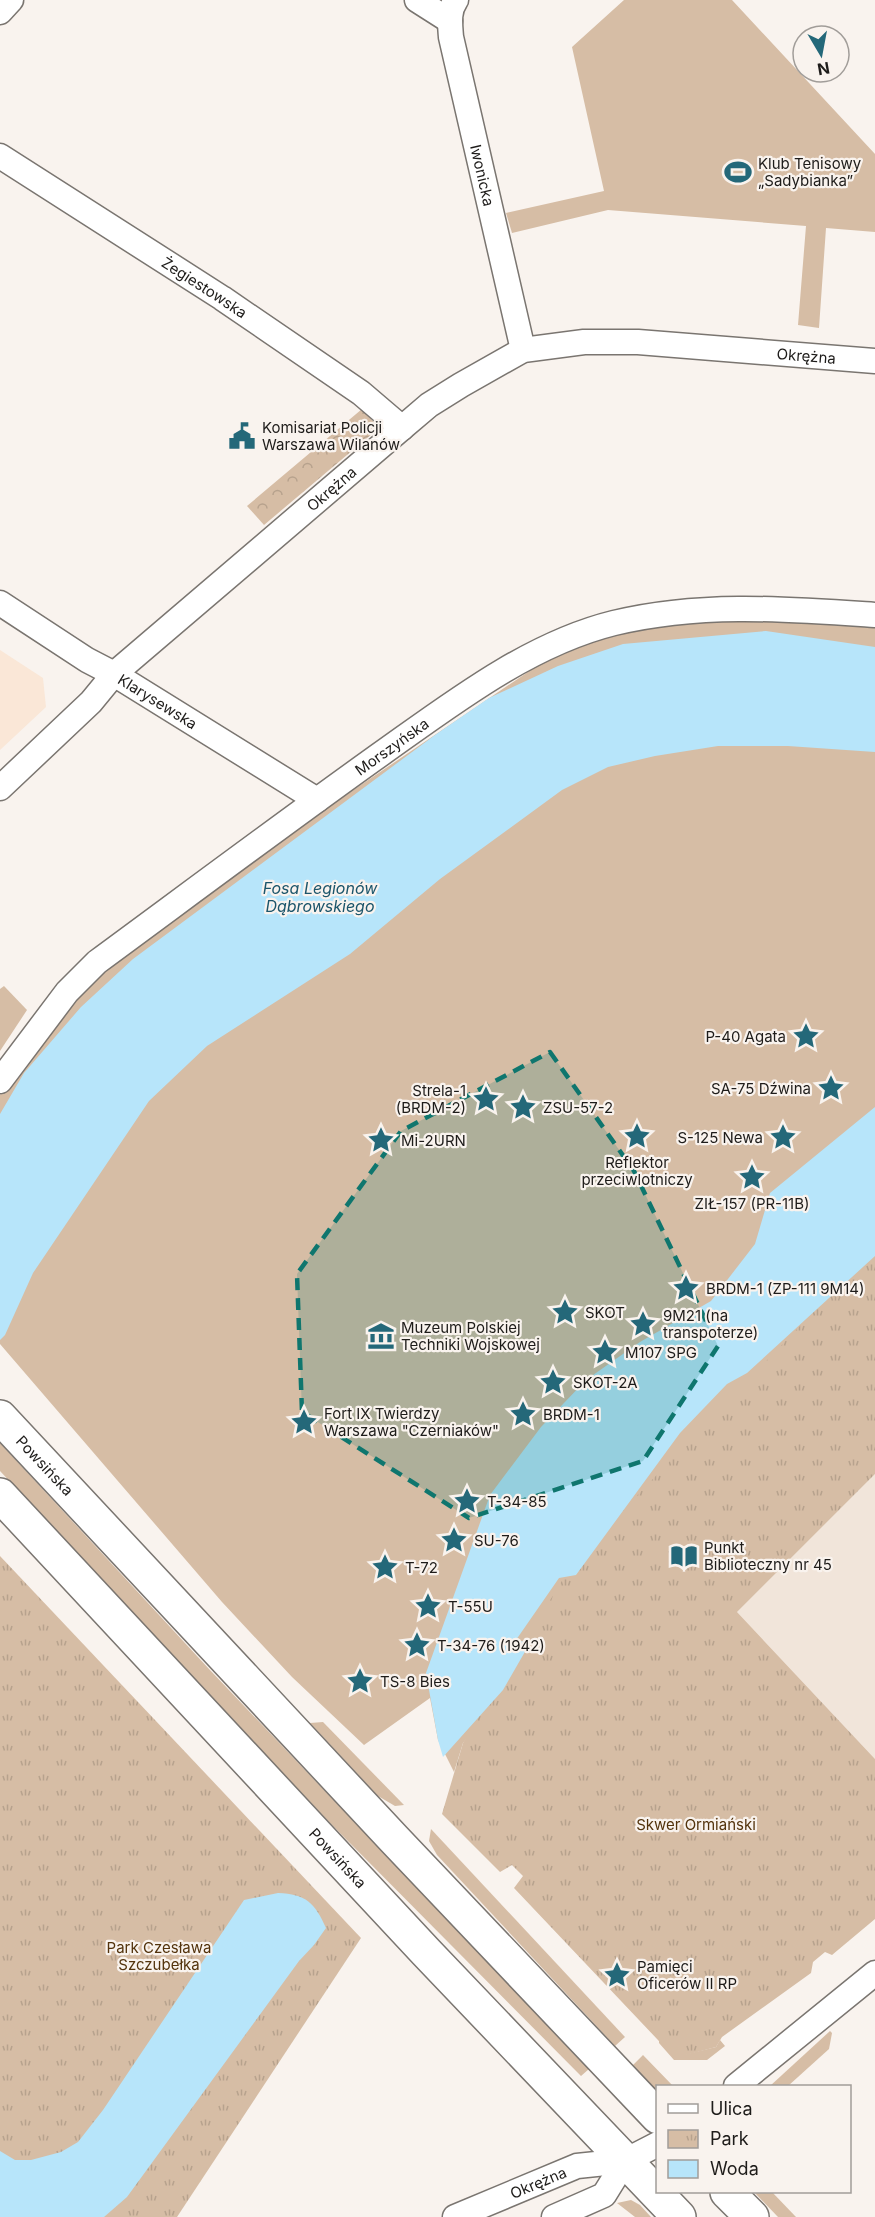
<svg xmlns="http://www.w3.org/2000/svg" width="875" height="2217" viewBox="0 0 875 2217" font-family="Inter,sans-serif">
	<defs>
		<pattern id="forest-crowns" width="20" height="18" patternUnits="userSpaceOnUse" patternTransform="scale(1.5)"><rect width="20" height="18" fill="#d6bda5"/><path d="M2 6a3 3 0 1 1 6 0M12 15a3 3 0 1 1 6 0" fill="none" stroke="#b7a28d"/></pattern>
		<pattern id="park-tufts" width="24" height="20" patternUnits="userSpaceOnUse" patternTransform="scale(1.5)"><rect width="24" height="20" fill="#d6bda5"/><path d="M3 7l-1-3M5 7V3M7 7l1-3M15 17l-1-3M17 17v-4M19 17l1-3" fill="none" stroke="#b7a28d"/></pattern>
	</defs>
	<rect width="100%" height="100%" fill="#f9f3ee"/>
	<polygon fill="#fae7d7" points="0,650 43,678 46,707 0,750"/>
	<polygon fill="#f1e5da" points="875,1474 875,1759 737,1612"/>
	<g fill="#d6bda5">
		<polygon points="624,0 732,0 875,154 875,232 826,228 819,328 798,325 806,226 608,210 512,233 506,213 604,191 572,47"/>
		<path d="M766 616 875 624V1248L463 1743 454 1772 438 1740 430 1698 364 1745 292 1677 222 1602 0 1344V1095L45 1032 107 964 253 858 550 657C563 652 576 646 589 642 645 624 707 620 766 616Z"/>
		<polygon points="4,986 27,1010 0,1051 0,989"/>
		<polygon points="0,1443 209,1669 589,2069 581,2076 330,1823 0,1471"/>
		<polygon points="323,1722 404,1805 395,1806 378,1796 310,1723"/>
		<polygon points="431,1829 625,2037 615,2046 437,1855 429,1841"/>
		<polygon points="830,2031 832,2033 829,2049 788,2086 770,2086"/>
		<polygon points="659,2040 675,2057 716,2047 720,2040 725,2046 707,2060 674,2060 659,2043"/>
		<polygon points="643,2055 673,2086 658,2086 657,2091 633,2065"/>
		<polygon points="754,2192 772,2192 796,2217 778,2217"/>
		<polygon points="631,2200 640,2205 651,2217 635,2217 617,2203"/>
	</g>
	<polygon fill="url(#forest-crowns)" points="362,409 379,428 264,525 247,506"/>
	<g fill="url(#park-tufts)">
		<polygon points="875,1248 875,1474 737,1612 875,1759 875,1919 832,1955 825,1952 813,1962 811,1973 722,2037 716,2047 675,2058 514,1888 523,1876 512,1865 500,1872 442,1814 463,1743 574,1561"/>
		<polygon points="0,1556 361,1938 177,2217 0,2217"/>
	</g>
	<g fill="#b7e5fa">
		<polygon points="766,631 875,647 875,752 788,746 718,746 655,756 608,767 562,790 440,879 350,954 207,1046 149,1101 33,1273 5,1335 0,1340 0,1114 24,1073 81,1007 133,959 435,735 489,698 558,666 623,644"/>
		<polygon points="875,1107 875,1256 747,1373 727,1384 680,1433 576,1575 559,1578 516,1640 530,1643 503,1690 443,1757 438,1740 426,1673 490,1495 541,1427 586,1380 640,1342 711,1301 755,1244 770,1193"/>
		<path d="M278 1893C306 1894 315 1903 326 1928L314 1945 299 1961 127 2197 104 2217H0V2151L15 2160H31L61 2152 78 2142 103 2110 244 1900Z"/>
	</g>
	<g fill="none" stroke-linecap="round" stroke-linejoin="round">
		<defs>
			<g id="minor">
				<polyline points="417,0 450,21"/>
				<path id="s1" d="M456 0C448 11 450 24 451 37L523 350"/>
				<polyline points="0,12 11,0"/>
				<path id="s2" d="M0 156 222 298 361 393 402 428"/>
				<path id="s3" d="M0 603 87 660 114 674 317 800"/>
				<path id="s4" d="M0 788 91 702 114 674 402 428 429 405 461 385 523 350 584 342H638L875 361"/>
				<path id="s5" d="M0 1081 67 992 97 962C188 895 279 827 371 761 445 709 525 645 614 623 700 602 787 609 875 615"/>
				<polyline points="736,2086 875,1973"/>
				<path id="s6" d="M455 2217 577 2166 625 2161 658 2144"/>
				<polyline points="554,2217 604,2195 625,2161"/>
			</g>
			<g id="secondary">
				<path id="s7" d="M0 1417 394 1839 658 2117"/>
				<path id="s8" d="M0 1495 426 1952 679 2217"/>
				<polyline points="727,2192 752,2217"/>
			</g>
		</defs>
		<use href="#minor" stroke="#7a7570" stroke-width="27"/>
		<use href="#secondary" stroke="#7a7570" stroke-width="36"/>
		<use href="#minor" stroke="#fff" stroke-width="24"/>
		<use href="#secondary" stroke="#fff" stroke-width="33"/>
	</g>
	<path fill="#0f766e" fill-opacity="0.2" stroke="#0f766e" stroke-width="4.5" stroke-dasharray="12 8" stroke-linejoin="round" d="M550 1052 634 1171 718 1346 643 1461 469 1518 302 1412 297 1274 401 1131Z"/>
	<defs>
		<symbol id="stadium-bare" viewBox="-9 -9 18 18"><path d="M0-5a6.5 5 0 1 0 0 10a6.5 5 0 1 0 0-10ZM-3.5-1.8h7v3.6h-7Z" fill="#246879" stroke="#f9f3ee" stroke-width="2.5" paint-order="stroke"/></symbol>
		<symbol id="civic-bare" viewBox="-9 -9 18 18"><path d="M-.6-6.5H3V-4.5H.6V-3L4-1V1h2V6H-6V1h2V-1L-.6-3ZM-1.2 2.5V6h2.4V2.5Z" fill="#246879" stroke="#f9f3ee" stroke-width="2.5" paint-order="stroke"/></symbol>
		<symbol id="sight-bare" viewBox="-9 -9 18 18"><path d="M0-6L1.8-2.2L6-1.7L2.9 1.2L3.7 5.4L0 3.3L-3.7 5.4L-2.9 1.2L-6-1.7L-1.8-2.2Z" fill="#246879" stroke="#f9f3ee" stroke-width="2.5" paint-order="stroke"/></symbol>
		<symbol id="museum-bare" viewBox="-9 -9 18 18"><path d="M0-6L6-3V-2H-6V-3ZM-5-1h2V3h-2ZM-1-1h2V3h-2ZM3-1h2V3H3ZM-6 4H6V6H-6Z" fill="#246879" stroke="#f9f3ee" stroke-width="2.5" paint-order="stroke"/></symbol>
		<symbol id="library-bare" viewBox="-9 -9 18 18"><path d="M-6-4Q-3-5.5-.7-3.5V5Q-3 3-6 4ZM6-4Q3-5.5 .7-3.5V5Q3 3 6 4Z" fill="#246879" stroke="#f9f3ee" stroke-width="2.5" paint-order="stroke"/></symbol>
	</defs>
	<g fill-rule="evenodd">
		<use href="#stadium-bare" x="719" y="153" width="38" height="38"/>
		<use href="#civic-bare" x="223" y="417" width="38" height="38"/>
		<use href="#sight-bare" x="787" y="1017" width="38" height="38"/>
		<use href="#sight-bare" x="812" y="1069" width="38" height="38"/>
		<use href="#sight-bare" x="467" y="1080" width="38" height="38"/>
		<use href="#sight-bare" x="504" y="1088" width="38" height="38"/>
		<use href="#sight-bare" x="618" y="1117" width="38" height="38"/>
		<use href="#sight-bare" x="764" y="1118" width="38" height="38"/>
		<use href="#sight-bare" x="362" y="1121" width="38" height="38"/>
		<use href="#sight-bare" x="733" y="1158" width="38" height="38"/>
		<use href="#sight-bare" x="667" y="1269" width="38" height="38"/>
		<use href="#sight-bare" x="546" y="1293" width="38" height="38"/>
		<use href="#sight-bare" x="624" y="1305" width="38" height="38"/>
		<use href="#museum-bare" x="362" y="1317" width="38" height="38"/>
		<use href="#sight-bare" x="586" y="1333" width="38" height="38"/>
		<use href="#sight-bare" x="534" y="1363" width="38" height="38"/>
		<use href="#sight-bare" x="504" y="1395" width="38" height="38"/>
		<use href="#sight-bare" x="285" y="1403" width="38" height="38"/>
		<use href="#sight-bare" x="448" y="1482" width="38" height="38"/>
		<use href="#sight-bare" x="435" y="1521" width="38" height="38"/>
		<use href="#library-bare" x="665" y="1537" width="38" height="38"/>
		<use href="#sight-bare" x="366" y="1548" width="38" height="38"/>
		<use href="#sight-bare" x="409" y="1587" width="38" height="38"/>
		<use href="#sight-bare" x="398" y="1626" width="38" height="38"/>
		<use href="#sight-bare" x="341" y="1662" width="38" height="38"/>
		<use href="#sight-bare" x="598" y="1956" width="38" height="38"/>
	</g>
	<g text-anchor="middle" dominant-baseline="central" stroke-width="4.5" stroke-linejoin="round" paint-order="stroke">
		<g font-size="15" fill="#1e1c1a" stroke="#f9f3ee" text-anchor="start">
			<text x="758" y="163">Klub Tenisowy<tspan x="758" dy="17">„Sadybianka”</tspan></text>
			<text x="262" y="427">Komisariat Policji<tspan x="262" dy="17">Warszawa Wilanów</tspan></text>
			<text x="786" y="1036" text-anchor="end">P-40 Agata</text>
			<text x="811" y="1088" text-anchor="end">SA-75 Dźwina</text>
			<text x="466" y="1090" text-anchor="end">Strela-1<tspan x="466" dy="17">(BRDM-2)</tspan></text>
			<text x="543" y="1107">ZSU-57-2</text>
			<text x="763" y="1137" text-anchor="end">S-125 Newa</text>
			<text x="401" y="1140">Mi-2URN</text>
			<text x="637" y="1162" text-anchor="middle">Reflektor<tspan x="637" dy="17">przeciwlotniczy</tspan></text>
			<text x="752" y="1203" text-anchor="middle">ZIŁ-157 (PR-11B)</text>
			<text x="706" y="1288">BRDM-1 (ZP-111 9M14)</text>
			<text x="585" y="1312">SKOT</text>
			<text x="663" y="1315">9M21 (na<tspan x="663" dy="17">transpoterze)</tspan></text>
			<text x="401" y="1327">Muzeum Polskiej<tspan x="401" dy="17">Techniki Wojskowej</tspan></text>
			<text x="625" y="1352">M107 SPG</text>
			<text x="573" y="1382">SKOT-2A</text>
			<text x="324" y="1413">Fort IX Twierdzy<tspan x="324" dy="17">Warszawa "Czerniaków"</tspan></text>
			<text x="543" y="1414">BRDM-1</text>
			<text x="487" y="1501">T-34-85</text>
			<text x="474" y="1540">SU-76</text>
			<text x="704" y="1547">Punkt<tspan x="704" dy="17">Biblioteczny nr 45</tspan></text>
			<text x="405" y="1567">T-72</text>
			<text x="448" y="1606">T-55U</text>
			<text x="437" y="1645">T-34-76 (1942)</text>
			<text x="380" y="1681">TS-8 Bies</text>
			<text x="637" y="1966">Pamięci<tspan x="637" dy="17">Oficerów II RP</tspan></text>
		</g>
		<g font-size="15" fill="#1e1c1a" stroke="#f9f3ee">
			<text stroke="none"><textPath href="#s1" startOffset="180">Iwonicka</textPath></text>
			<text stroke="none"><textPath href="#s2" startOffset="243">Żegiestowska</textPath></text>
			<text stroke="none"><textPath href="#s4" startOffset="969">Okrężna</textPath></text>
			<text stroke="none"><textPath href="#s4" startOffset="447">Okrężna</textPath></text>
			<text stroke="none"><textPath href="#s3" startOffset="186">Klarysewska</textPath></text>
			<text stroke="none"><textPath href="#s5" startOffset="519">Morszyńska</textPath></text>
			<text stroke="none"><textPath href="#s7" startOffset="66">Powsińska</textPath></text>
			<text stroke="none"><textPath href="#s8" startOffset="496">Powsińska</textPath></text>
			<text stroke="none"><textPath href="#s6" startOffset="90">Okrężna</textPath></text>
		</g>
		<g font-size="15" fill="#53330c" stroke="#f9f3ee">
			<text x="696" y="1824">Skwer Ormiański</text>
			<text x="159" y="1947">Park Czesława<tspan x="159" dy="17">Szczubełka</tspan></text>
		</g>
		<g font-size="16" font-style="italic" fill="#1b556b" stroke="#f9f3ee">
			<text x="320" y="888">Fosa Legionów<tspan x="320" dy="18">Dąbrowskiego</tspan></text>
		</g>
	</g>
	<rect x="656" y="2085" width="195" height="108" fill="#f9f3ee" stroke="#a19d99" stroke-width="1.5"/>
	<rect x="668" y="2104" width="30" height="9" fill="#ffffff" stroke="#a19d99" stroke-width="1.5"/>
	<text x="710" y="2115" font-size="18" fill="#1e1c1a">Ulica</text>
	<rect x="668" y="2130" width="30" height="18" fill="url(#park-tufts)" stroke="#a19d99" stroke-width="1.5"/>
	<text x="710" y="2145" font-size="18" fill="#1e1c1a">Park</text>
	<rect x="668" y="2160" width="30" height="18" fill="#b7e5fa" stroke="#a19d99" stroke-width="1.5"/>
	<text x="710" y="2175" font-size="18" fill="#1e1c1a">Woda</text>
	<g transform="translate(821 54) rotate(170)"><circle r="28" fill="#f9f3ee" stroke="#a19d99" stroke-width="1.5"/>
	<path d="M0-4.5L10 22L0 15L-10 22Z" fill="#246879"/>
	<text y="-9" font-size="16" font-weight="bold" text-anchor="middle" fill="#1e1c1a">N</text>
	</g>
</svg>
